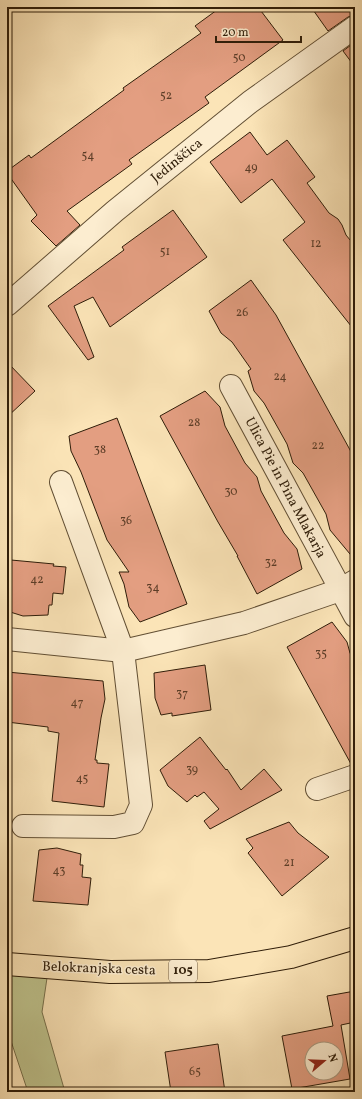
<svg xmlns="http://www.w3.org/2000/svg" width="362" height="1099" viewBox="0 0 362 1099" font-family="Vollkorn,serif">
	<rect width="100%" height="100%" fill="#fbe4b7"/>
	<filter id="stains"><feTurbulence type="fractalNoise" baseFrequency=".005" numOctaves="4"/><feColorMatrix values="0 0 0 0 .2 0 0 0 0 .09 0 0 0 0 .02 0 0 0 .5 -.17"/></filter>
	<radialGradient id="worn" r=".72"><stop offset=".6" stop-color="#630" stop-opacity="0"/><stop offset="1" stop-color="#630" stop-opacity=".3"/></radialGradient>
	<polygon fill="#bfc48e" stroke="#77704c" points="7,973 47,978 42,1012 65,1092 28,1092 7,1029"/>
	<g fill="#e39e81" stroke="#2f1d09" fill-rule="evenodd">
		<polygon points="221,7 258,7 283,40 205,97 209,103 129,160 132,164 67,211 80,225 56,246 31,221 37,215 7,173 7,171 29,155 31,158 124,90 123,88 201,33 195,26"/>
		<polygon points="311,7 355,7 355,15 348,17 328,31"/>
		<polygon points="355,42 355,67 343,51"/>
		<polygon points="250,132 267,155 287,140 315,177 307,183 329,213 338,219 342,225 346,235 355,246 355,331 283,240 305,222 272,179 241,203 210,162"/>
		<polygon points="173,210 207,257 110,327 93,297 74,306 94,357 88,360 48,306 124,250 122,247"/>
		<polygon points="251,280 276,315 355,459 355,560 330,530 326,514 303,473 293,463 287,444 264,403 254,391 248,371 251,369 232,342 221,333 209,311"/>
		<polygon points="7,362 35,391 7,417"/>
		<polygon points="205,391 220,407 225,426 245,463 257,477 261,491 284,533 297,549 302,569 257,594 237,556 238,556 218,522 160,416"/>
		<polygon points="117,418 187,604 140,622 129,607 124,584 119,572 129,572 107,540 81,472 71,451 69,436"/>
		<polygon points="11,560 54,564 53,566 66,567 63,594 53,593 52,605 49,605 48,615 23,616 7,611 7,598"/>
		<polygon points="332,622 347,642 350,653 355,661 355,764 351,764 287,647"/>
		<polygon points="205,665 211,710 172,716 172,713 161,715 155,698 154,673"/>
		<polygon points="7,672 103,681 105,699 101,718 95,760 97,760 97,763 109,764 104,807 52,801 59,733 48,731 48,727 7,722"/>
		<polygon points="200,737 226,770 227,769 241,790 264,769 282,790 210,829 204,821 219,809 204,792 197,797 195,795 187,802 168,786 160,770"/>
		<polygon points="289,822 298,833 329,857 282,896 248,853 253,848 246,839"/>
		<polygon points="57,848 81,854 80,865 83,865 82,877 91,878 88,905 33,901 39,850"/>
		<path d="M355 991V1022L341 1025 350 1079 292 1089 282 1036 333 1026 327 996ZM312 1049H336V1073H312Z"/>
		<polygon points="218,1044 225,1092 171,1092 165,1052"/>
	</g>
	<g fill="none" stroke-linecap="round" stroke-linejoin="round">
		<defs>
			<g id="street">
				<polyline points="7,305 115,211 250,102 355,27"/>
				<polyline points="231,386 355,616"/>
				<polyline points="7,639 123,651 244,623 340,590 355,581"/>
				<polyline points="317,789 355,776"/>
				<polyline points="23,826 114,827 133,823 141,805 123,651 61,482"/>
			</g>
			<polyline id="primary" points="7,964 110,972 209,971 291,957 355,938"/>
		</defs>
		<use href="#street" stroke="#624f34" stroke-width="24"/>
		<use href="#primary" stroke="#2f1d09" stroke-width="24"/>
		<use href="#street" stroke="#fcedd0" stroke-width="22"/>
		<use href="#primary" stroke="#fbe4b7" stroke-width="22"/>
	</g>
	<g text-anchor="middle" dominant-baseline="central" stroke-width="3" stroke-linejoin="round" paint-order="stroke">
		<g font-size="12" fill="#5c3d27">
			<text x="239" y="58">50</text>
			<text x="166" y="96">52</text>
			<text x="88" y="156">54</text>
			<text x="251" y="168">49</text>
			<text x="316" y="244">12</text>
			<text x="165" y="252">51</text>
			<text x="242" y="313">26</text>
			<text x="280" y="377">24</text>
			<text x="194" y="423">28</text>
			<text x="318" y="446">22</text>
			<text x="100" y="450">38</text>
			<text x="231" y="492">30</text>
			<text x="126" y="521">36</text>
			<text x="271" y="563">32</text>
			<text x="37" y="580">42</text>
			<text x="153" y="588">34</text>
			<text x="321" y="654">35</text>
			<text x="182" y="694">37</text>
			<text x="77" y="703">47</text>
			<text x="192" y="770">39</text>
			<text x="82" y="779">45</text>
			<text x="289" y="863">21</text>
			<text x="59" y="871">43</text>
			<text x="195" y="1072">65</text>
		</g>
		<rect fill="#fcedd0" stroke="#6c5b45" stroke-width="1" x="169" y="960" width="28" height="22" rx="3"/>
		<g font-size="13" font-weight="bold" fill="#2f1d09">
			<text x="183" y="971">105</text>
		</g>
		<g font-size="14" fill="#2f1d09" stroke="#fcedd0">
			<text transform="translate(177 161) rotate(-39)">Jedinščica</text>
			<text transform="translate(285 488) rotate(62)">Ulica Pie in Pina Mlakarja</text>
			<text transform="translate(99 969) rotate(2)">Belokranjska cesta</text>
		</g>
	</g>
	<rect width="362" height="1099" fill="none" stroke="#fbe4b7" stroke-width="24"/>
	<rect x="8" y="8" width="346" height="1083" fill="none" stroke="#2f1d09" stroke-width="2"/>
	<rect x="12" y="12" width="338" height="1075" fill="none" stroke="#2f1d09"/>
	<g transform="translate(324 1061) rotate(71)"><circle r="19" fill="#fcedd0" stroke="#aa9a80"/>
	<path d="M0-3L7 15L0 10L-7 15Z" fill="#8f2418"/>
	<text y="-6" font-size="11" font-weight="bold" text-anchor="middle" fill="#2f1d09">N</text>
	</g>
	<path d="M216 36v6h85v-6" fill="none" stroke="#2f1d09" stroke-width="2"/>
	<text x="222" y="36" font-size="12" fill="#2f1d09" stroke="#fcedd0" stroke-width="3" paint-order="stroke">20 m</text>
	<rect width="100%" height="100%" filter="url(#stains)"/>
	<rect width="100%" height="100%" fill="url(#worn)"/>
</svg>
